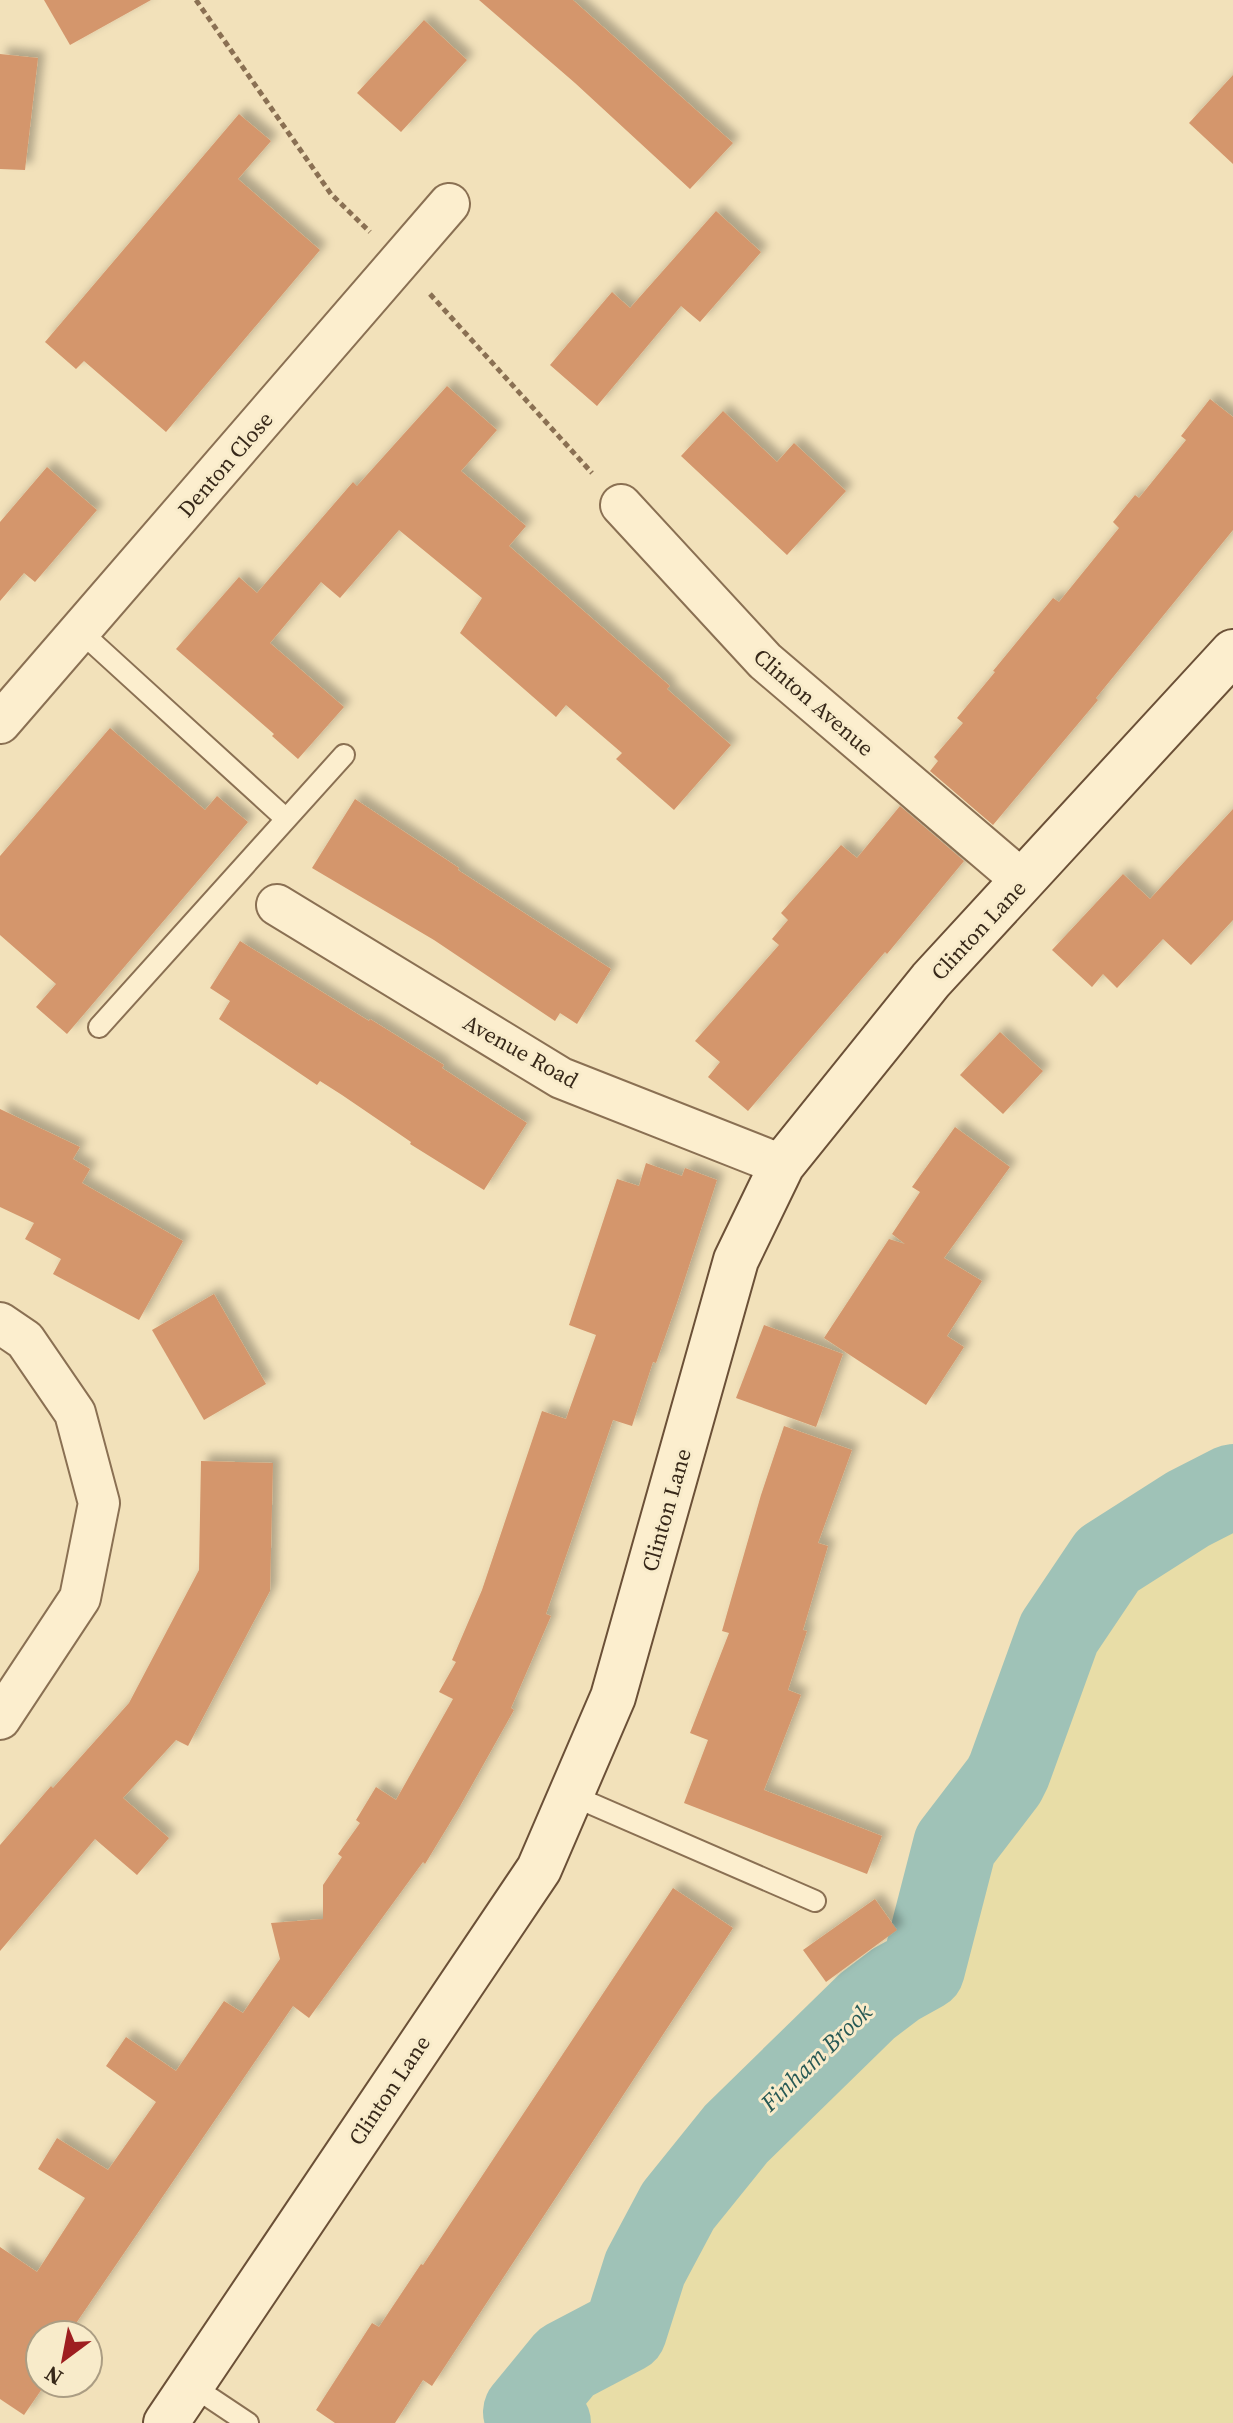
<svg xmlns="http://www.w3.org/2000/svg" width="1233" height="2423" viewBox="0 0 1233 2423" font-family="'Source Serif 4',serif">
	<defs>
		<filter id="shadow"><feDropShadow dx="7" dy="-7" stdDeviation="4" flood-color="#0004"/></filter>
	</defs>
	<rect width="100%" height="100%" fill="#f2e1ba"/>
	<polygon fill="#e8dda7" points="1233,1486 1233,2423 549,2423 525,2412 566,2362 623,2342 645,2268 678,2206 736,2134 867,2006 896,1984 923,1969 955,1845 1004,1781 1059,1633 1108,1560 1188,1509"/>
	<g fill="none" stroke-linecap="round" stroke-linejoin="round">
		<polyline stroke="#9fc2b7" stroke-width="84" points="549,2423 525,2412 566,2362 625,2331 645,2268 678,2206 736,2134 867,2006 896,1984 923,1969 955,1845 1004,1781 1009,1771 1059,1633 1108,1560 1188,1509 1233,1486"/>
	</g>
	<g fill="#d4966c" filter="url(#shadow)">
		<polygon points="44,0 151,0 70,45"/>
		<polygon points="479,0 573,0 733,143 690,189 575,83"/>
		<polygon points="424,20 467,60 401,132 357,93"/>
		<polygon points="0,54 38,58 25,170 0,169"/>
		<polygon points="1233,75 1233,164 1189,123"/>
		<polygon points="239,114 271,141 238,179 320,250 166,432 84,361 76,369 45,342"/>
		<polygon points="716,211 761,252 700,322 681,306 597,406 550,365 612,292 630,308"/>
		<polygon points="447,386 497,430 461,471 526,526 509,546 670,686 667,689 731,745 674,810 616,759 622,753 566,705 556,717 460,633 482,598 399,530 340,598 321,582 270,643 344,707 298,759 272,736 274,734 176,649 239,577 257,593 353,482 357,486"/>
		<polygon points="1210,399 1233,417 1233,530 1096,698 1098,700 993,825 930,771 938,761 934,757 963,723 957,718 995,672 993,671 1053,598 1059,602 1119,528 1113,522 1135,495 1139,498 1186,440 1181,436"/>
		<polygon points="723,411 777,462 794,443 846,491 787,555 681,456"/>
		<polygon points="47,467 97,510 35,582 24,573 0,601 0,522"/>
		<polygon points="110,728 205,810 217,796 248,822 67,1034 36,1007 56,984 0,935 0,856"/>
		<polygon points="355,799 459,868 458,870 611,969 577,1024 560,1013 555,1021 434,940 312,868"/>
		<polygon points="900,806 964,861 887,954 885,952 748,1111 708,1077 720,1062 695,1041 779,945 772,939 788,920 781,913 841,845 857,858"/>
		<polygon points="1233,809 1233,920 1191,965 1163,939 1117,988 1103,974 1092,987 1052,950 1123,874 1150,899"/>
		<polygon points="240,941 369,1021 370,1019 444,1065 442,1068 527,1123 484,1190 410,1144 411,1142 342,1095 320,1081 317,1085 219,1019 230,1001 210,988"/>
		<polygon points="1000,1032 1043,1071 1003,1114 960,1075"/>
		<polygon points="0,1109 80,1147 73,1159 90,1169 82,1183 183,1241 139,1320 53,1274 61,1259 25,1239 34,1223 0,1207"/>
		<polygon points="955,1127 1010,1167 944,1258 982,1281 947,1336 964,1347 926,1405 824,1338 889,1239 905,1244 892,1234 920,1192 912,1187"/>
		<polygon points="646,1163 682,1176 685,1168 717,1180 677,1303 656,1363 653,1362 632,1426 613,1420 546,1614 551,1616 511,1708 514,1710 459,1808 425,1864 423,1862 309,2018 293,2006 68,2335 40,2335 40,2383 46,2383 24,2415 0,2399 0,2247 37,2272 85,2198 38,2169 57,2138 108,2170 156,2102 106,2066 126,2037 176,2071 224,2001 243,2013 280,1959 271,1923 323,1919 323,1885 342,1857 338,1854 360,1823 356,1820 376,1787 396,1800 453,1699 439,1692 456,1662 452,1660 482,1590 542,1411 566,1419 596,1335 569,1325 617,1179 639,1186"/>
		<polygon points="214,1294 266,1384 204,1420 152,1330"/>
		<polygon points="764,1325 843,1354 816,1427 736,1398"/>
		<polygon points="784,1426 852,1450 818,1543 828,1546 803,1630 807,1631 788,1690 801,1695 764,1790 882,1836 867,1874 684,1803 708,1740 690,1733 729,1633 722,1631 761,1495"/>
		<polygon points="201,1461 273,1463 270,1591 188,1746 176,1740 123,1798 169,1838 137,1875 95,1839 0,1951 0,1845 51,1786 53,1788 129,1703 199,1570"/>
		<polygon points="673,1888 733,1928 432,2386 423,2380 395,2423 335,2423 316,2410 372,2323 379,2327 421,2264 423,2265"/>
		<polygon points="875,1899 897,1930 826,1982 803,1950"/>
	</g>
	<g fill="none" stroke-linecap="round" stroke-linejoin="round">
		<defs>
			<g id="lane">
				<polyline points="80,631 285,818"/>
				<polyline points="99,1027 344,755"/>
				<polyline points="571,1795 815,1901"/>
				<polyline points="191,2385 248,2423"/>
			</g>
			<g id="street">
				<polyline points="621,505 765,661 1023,881"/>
				<polyline points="0,723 449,204"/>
				<polyline points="277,905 561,1078 782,1165"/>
				<polyline points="0,1323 25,1340 75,1413 99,1503 80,1598 0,1719"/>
			</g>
			<polyline id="secondary" points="166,2423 539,1869 613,1697 736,1260 782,1165 931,980 1233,652"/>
		</defs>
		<use href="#lane" stroke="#8a7053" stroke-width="24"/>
		<use href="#street" stroke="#8a7053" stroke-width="44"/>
		<use href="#secondary" stroke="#6b5037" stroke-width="48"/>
		<g stroke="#8a7053" stroke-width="5" stroke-dasharray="6 4" stroke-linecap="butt">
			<polyline points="196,0 331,194 370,232"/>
			<polyline points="430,294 592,473"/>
		</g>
		<use href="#lane" stroke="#fceece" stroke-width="20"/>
		<use href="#street" stroke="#fceece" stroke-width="40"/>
		<use href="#secondary" stroke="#fceece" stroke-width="44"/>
	</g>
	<g text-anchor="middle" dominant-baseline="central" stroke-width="6" stroke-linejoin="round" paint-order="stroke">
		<g font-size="22" fill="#372819" stroke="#f8ebca">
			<text transform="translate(225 464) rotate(-49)">Denton Close</text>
			<text transform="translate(814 702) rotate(41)">Clinton Avenue</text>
			<text transform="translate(978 930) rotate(-47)">Clinton Lane</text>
			<text transform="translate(521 1051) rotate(29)">Avenue Road</text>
			<text transform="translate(666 1510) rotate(-74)">Clinton Lane</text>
			<text transform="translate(389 2090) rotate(-56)">Clinton Lane</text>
		</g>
		<g font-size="24" font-style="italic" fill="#275955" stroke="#f8ebca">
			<text transform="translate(816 2057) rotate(-44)">Finham Brook</text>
		</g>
	</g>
	<g transform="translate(64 2359) rotate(212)"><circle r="38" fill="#f8ebca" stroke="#ab9d83" stroke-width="2"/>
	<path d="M0-6L14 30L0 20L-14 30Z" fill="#9e1e20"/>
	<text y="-12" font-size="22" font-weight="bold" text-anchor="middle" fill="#372819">N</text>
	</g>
</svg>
